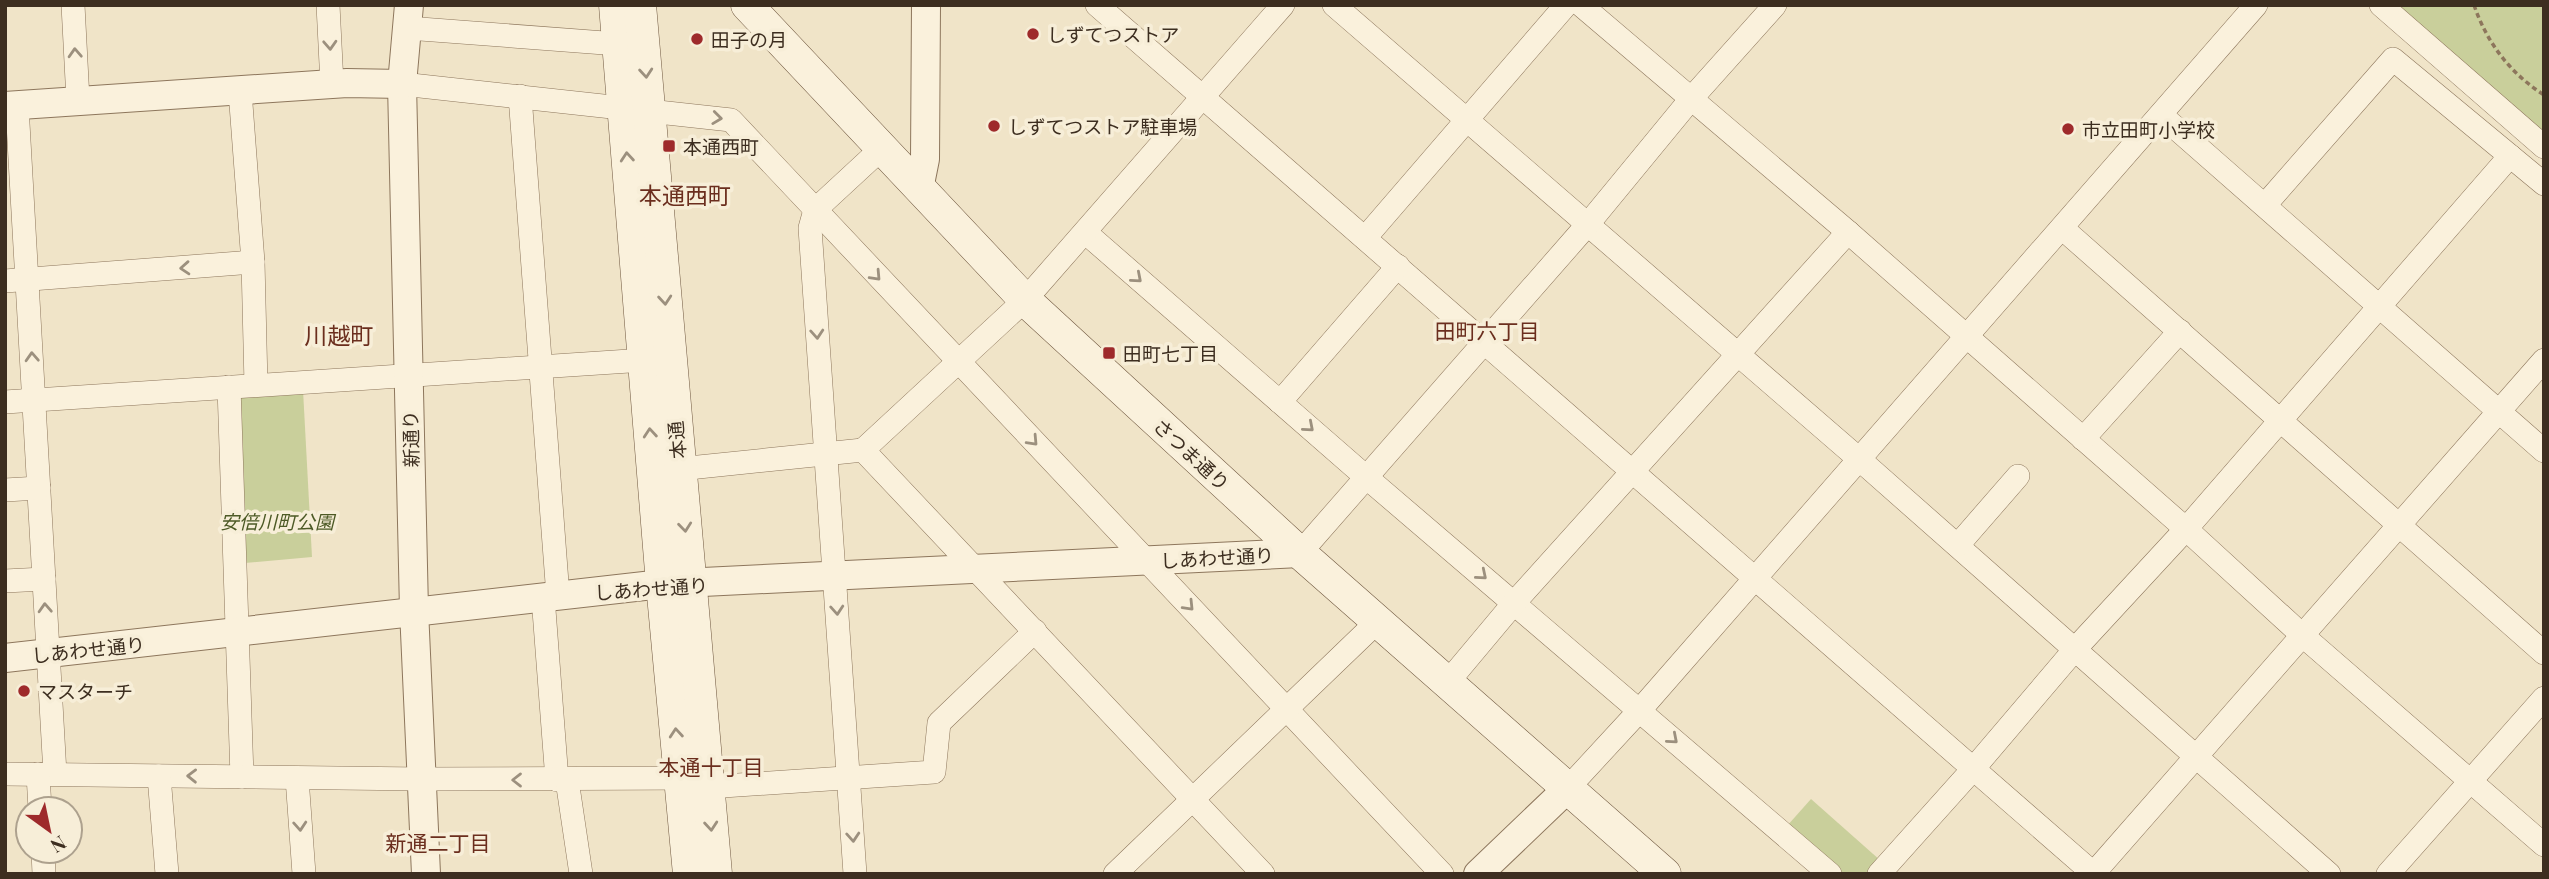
<svg xmlns="http://www.w3.org/2000/svg" width="2549" height="879" viewBox="0 0 2549 879" font-family="'Playfair Display','Noto Sans JP',serif">
	<rect width="100%" height="100%" fill="#f0e4c8"/>
	<g fill="#c9cf9b">
		<polygon points="2392,5 2544,5 2544,136"/>
		<polygon points="303,390 312,557 245,563 239,393"/>
		<polygon points="1811,799 1881,861 1870,874 1841,874 1787,826"/>
	</g>
	<g fill="none" stroke-linecap="round" stroke-linejoin="round">
		<defs>
			<g id="minor">
				<polyline points="73,5 78,100"/>
				<polyline points="328,5 332,84"/>
				<polyline points="1097,5 2094,874"/>
				<polyline points="1334,5 1859,459 2329,874"/>
				<polyline points="1581,5 1848,232 2186,529 2302,635 2544,845"/>
				<polyline points="2381,5 2544,147"/>
				<polyline points="407,28 618,44"/>
				<polyline points="402,84 731,120 1442,874"/>
				<polyline points="240,91 253,262 256,385"/>
				<polyline points="520,96 558,596"/>
				<polyline points="17,106 55,774"/>
				<polyline points="2161,115 2544,451"/>
				<polyline points="2265,205 2393,59 2544,184"/>
				<polyline points="2062,228 2544,653"/>
				<polyline points="1086,233 1366,477 1830,874"/>
				<polyline points="1365,238 1566,5"/>
				<polyline points="5,281 253,262"/>
				<polyline points="229,387 242,777"/>
				<polyline points="5,402 660,359"/>
				<polyline points="1280,402 1398,266"/>
				<polyline points="2083,439 2180,331"/>
				<polyline points="863,450 1025,300 1283,5"/>
				<polyline points="679,469 863,450 1263,874"/>
				<polyline points="5,490 39,488"/>
				<polyline points="1958,545 2018,476"/>
				<polyline points="1300,553 1588,224 1690,100 1775,5"/>
				<polyline points="5,581 44,579"/>
				<polyline points="543,597 557,780"/>
				<polyline points="1447,683 1514,603 1848,232"/>
				<polyline points="5,774 421,779 694,778"/>
				<polyline points="38,774 40,809"/>
				<polyline points="159,776 167,874"/>
				<polyline points="297,778 304,874"/>
				<polyline points="567,780 581,874"/>
				<polyline points="708,787 934,772 939,723 1035,631"/>
				<polyline points="1568,788 1640,710 2256,5"/>
				<polyline points="43,851 44,874"/>
				<polyline points="855,874 810,228 815,210 881,149"/>
				<polyline points="1115,874 1377,622"/>
				<polyline points="1879,874 1974,768 2076,648 2186,529 2510,156"/>
				<polyline points="2093,874 2544,360"/>
				<polyline points="2388,874 2544,698"/>
			</g>
			<g id="tertiary">
				<polyline points="409,5 402,84 414,610 426,874"/>
				<polyline points="5,106 347,83 402,84"/>
				<polyline points="919,189 925,159 926,5"/>
				<polyline points="5,658 662,584 1300,553"/>
				<polyline points="1478,874 1568,788"/>
			</g>
			<g id="secondary">
				<polyline points="615,5 662,584 689,874"/>
				<polyline points="640,5 716,874"/>
				<polyline points="747,5 1025,300 1300,553 1665,874"/>
			</g>
		</defs>
		<use href="#minor" stroke="#8d765c" stroke-width="24"/>
		<use href="#tertiary" stroke="#8d765c" stroke-width="30"/>
		<use href="#secondary" stroke="#6f573f" stroke-width="33"/>
		<path stroke="#8d765c" stroke-width="3.5" stroke-dasharray="5 3.5" stroke-linecap="butt" d="M2474 5C2487 43 2510 73 2544 95"/>
		<use href="#minor" stroke="#faf1dc" stroke-width="23"/>
		<use href="#tertiary" stroke="#faf1dc" stroke-width="28"/>
		<use href="#secondary" stroke="#faf1dc" stroke-width="32"/>
	</g>
	<defs><path id="oneway-chevron" d="M-2-3.5L2.5 0L-2 3.5" fill="none" stroke-width="1.6" stroke-linecap="round" stroke-linejoin="round" transform="scale(1.75)"/></defs>
	<g stroke="#9c907e">
		<use href="#oneway-chevron" transform="translate(330 45) rotate(87)"/>
		<use href="#oneway-chevron" transform="translate(75 53) rotate(-93)"/>
		<use href="#oneway-chevron" transform="translate(646 73) rotate(85)"/>
		<use href="#oneway-chevron" transform="translate(717 118) rotate(7)"/>
		<use href="#oneway-chevron" transform="translate(627 157) rotate(-95)"/>
		<use href="#oneway-chevron" transform="translate(185 268) rotate(176)"/>
		<use href="#oneway-chevron" transform="translate(876 276) rotate(47)"/>
		<use href="#oneway-chevron" transform="translate(1137 278) rotate(41)"/>
		<use href="#oneway-chevron" transform="translate(665 300) rotate(85)"/>
		<use href="#oneway-chevron" transform="translate(817 334) rotate(86)"/>
		<use href="#oneway-chevron" transform="translate(32 357) rotate(-93)"/>
		<use href="#oneway-chevron" transform="translate(1309 427) rotate(41)"/>
		<use href="#oneway-chevron" transform="translate(650 433) rotate(-95)"/>
		<use href="#oneway-chevron" transform="translate(1033 441) rotate(47)"/>
		<use href="#oneway-chevron" transform="translate(685 527) rotate(84)"/>
		<use href="#oneway-chevron" transform="translate(1482 575) rotate(40)"/>
		<use href="#oneway-chevron" transform="translate(1189 606) rotate(46)"/>
		<use href="#oneway-chevron" transform="translate(45 608) rotate(-93)"/>
		<use href="#oneway-chevron" transform="translate(837 610) rotate(86)"/>
		<use href="#oneway-chevron" transform="translate(676 733) rotate(-95)"/>
		<use href="#oneway-chevron" transform="translate(1673 739) rotate(41)"/>
		<use href="#oneway-chevron" transform="translate(192 776) rotate(-179)"/>
		<use href="#oneway-chevron" transform="translate(517 780) rotate(-180)"/>
		<use href="#oneway-chevron" transform="translate(300 826) rotate(86)"/>
		<use href="#oneway-chevron" transform="translate(711 826) rotate(85)"/>
		<use href="#oneway-chevron" transform="translate(853 837) rotate(86)"/>
	</g>
	<g fill="#9e2a2b" stroke="#f7eed8" stroke-width="2.5">
		<circle cx="1033" cy="34" r="7"/>
		<circle cx="697" cy="39" r="7"/>
		<circle cx="994" cy="126" r="7"/>
		<circle cx="2068" cy="129" r="7"/>
		<rect x="662" y="139" width="14" height="14" rx="3.5"/>
		<rect x="1102" y="346" width="14" height="14" rx="3.5"/>
		<circle cx="24" cy="691" r="7"/>
	</g>
	<g text-anchor="middle" dominant-baseline="central" stroke-width="7" stroke-linejoin="round" paint-order="stroke">
		<g font-size="19" fill="#3d2e20" stroke="#f7eed8" text-anchor="start">
			<text x="1047" y="34">しずてつストア</text>
			<text x="711" y="39">田子の月</text>
			<text x="1008" y="126">しずてつストア駐車場</text>
			<text x="2082" y="129">市立田町小学校</text>
			<text x="683" y="146">本通西町</text>
			<text x="1123" y="353">田町七丁目</text>
			<text x="38" y="691">マスターチ</text>
		</g>
		<g font-size="19" fill="#3d2e20" stroke="#f7eed8">
			<text transform="translate(410 439) rotate(-91)">新通り</text>
			<text transform="translate(676 440) rotate(-95)">本通</text>
			<text transform="translate(1192 454) rotate(43)">さつま通り</text>
			<text transform="translate(1217 557) rotate(-3)">しあわせ通り</text>
			<text transform="translate(651 588) rotate(-4)">しあわせ通り</text>
			<text transform="translate(88 649) rotate(-6)">しあわせ通り</text>
		</g>
		<g font-size="19" font-style="italic" fill="#4d5a26" stroke="#f7eed8">
			<text x="277" y="521">安倍川町公園</text>
		</g>
		<g font-size="21" fill="#6b2e1e" stroke="#f7eed8">
			<text x="1487" y="330">田町六丁目</text>
			<text x="711" y="766">本通十丁目</text>
			<text x="438" y="842">新通二丁目</text>
		</g>
		<g font-size="23" fill="#6b2e1e" stroke="#f7eed8">
			<text x="685" y="194">本通西町</text>
			<text x="339" y="334">川越町</text>
		</g>
	</g>
	<rect width="2549" height="879" fill="none" stroke="#3d2e20" stroke-width="14"/>
	<g transform="translate(49 830) rotate(147)"><circle r="33" fill="#f7eed8" stroke="#ada18e" stroke-width="2"/>
	<path d="M0-5L12 26L0 18L-12 26Z" fill="#9e2a2b"/>
	<text y="-10" font-size="19" font-weight="bold" text-anchor="middle" fill="#3d2e20">N</text>
	</g>
</svg>
